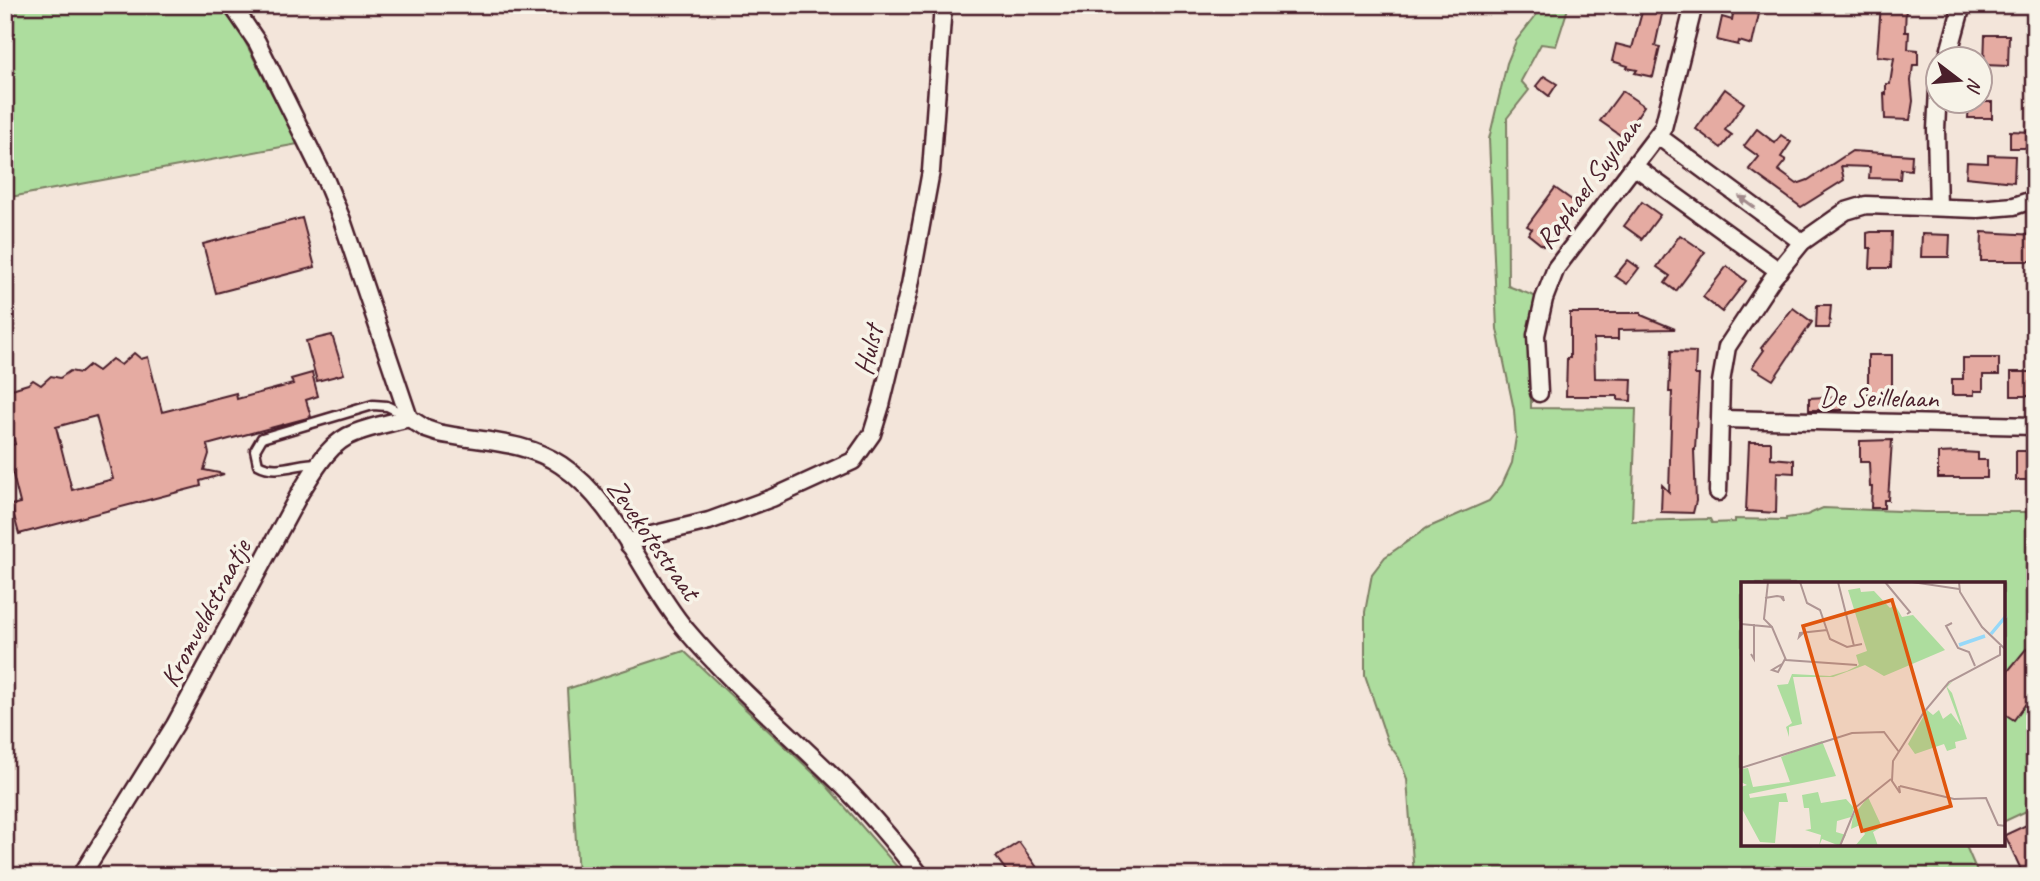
<svg xmlns="http://www.w3.org/2000/svg" width="2040" height="881" viewBox="0 0 2040 881" font-family="Caveat,sans-serif">
	<rect width="100%" height="100%" fill="#f3e5da"/>
	<filter id="ink" filterUnits="userSpaceOnUse"><feTurbulence type="fractalNoise" baseFrequency=".0143" numOctaves="2"/><feDisplacementMap in="SourceGraphic" scale="14" xChannelSelector="R" yChannelSelector="G"/><feConvolveMatrix kernelMatrix="1 2 1 2 8 2 1 2 1" color-interpolation-filters="sRGB"/></filter>
	<g filter="url(#ink)">
		<g fill="#addd9e" stroke="#7c7e64" stroke-width="2">
			<polygon points="41,5 219,5 240,32 298,144 5,198 5,12"/>
			<polygon points="1544,5 1569,5 1556,46 1541,44 1521,81 1529,90 1507,118 1508,286 1537,297 1530,319 1531,408 1636,409 1632,521 1710,519 1712,523 1735,522 1735,519 1786,520 1786,518 1807,515 1823,508 1924,512 2035,512 2035,807 2003,822 2003,584 1742,584 1742,844 1968,844 1966,846 1979,876 1414,876 1407,779 1399,758 1388,743 1365,675 1365,612 1372,574 1385,557 1427,528 1489,501 1502,485 1512,463 1516,437 1514,410 1497,329 1489,139 1507,63 1516,41"/>
			<polygon points="684,651 826,785 905,876 578,876 567,689"/>
		</g>
		<g fill="#e5aba2" stroke="#4a1f2b" stroke-width="2" fill-rule="evenodd">
			<polygon points="1644,5 1664,5 1655,46 1660,47 1653,77 1635,73 1637,70 1627,68 1628,66 1612,61 1616,44 1632,48"/>
			<polygon points="1881,5 1906,5 1905,32 1909,32 1908,49 1918,50 1918,65 1913,65 1911,81 1913,101 1910,120 1885,119 1884,93 1886,94 1886,84 1890,84 1894,58 1877,56"/>
			<polygon points="1734,8 1759,14 1752,45 1739,41 1738,45 1717,40 1722,17 1732,20"/>
			<polygon points="1985,35 2009,35 2008,66 1984,65"/>
			<polygon points="1544,76 1557,84 1549,96 1536,86"/>
			<polygon points="1725,89 1744,103 1725,130 1732,135 1721,148 1696,129"/>
			<polygon points="1622,91 1644,106 1623,137 1600,121"/>
			<polygon points="1969,102 1992,102 1992,118 1968,118"/>
			<polygon points="1757,129 1775,143 1781,135 1791,142 1781,157 1786,160 1778,170 1797,184 1808,180 1852,151 1912,155 1911,170 1901,169 1900,179 1869,178 1870,167 1841,166 1844,180 1801,207 1749,169 1759,157 1744,146"/>
			<polygon points="2010,131 2032,132 2031,148 2010,148"/>
			<polygon points="1988,155 2015,156 2014,182 1966,177 1967,162 1988,163"/>
			<polygon points="1555,188 1576,203 1543,246 1528,234 1532,229 1527,226"/>
			<polygon points="1642,202 1660,215 1642,239 1624,226"/>
			<polygon points="302,218 315,267 216,293 203,244"/>
			<polygon points="1871,232 1892,232 1891,268 1870,268 1871,248 1867,248 1867,233"/>
			<polygon points="1982,232 2035,235 2035,261 1981,261"/>
			<polygon points="1922,234 1950,235 1949,257 1921,257"/>
			<polygon points="1680,235 1705,252 1676,291 1665,283 1670,276 1657,267"/>
			<polygon points="1628,260 1639,268 1627,284 1615,276"/>
			<polygon points="1727,266 1746,281 1722,312 1703,297"/>
			<polygon points="1817,305 1831,305 1829,328 1816,328"/>
			<polygon points="1793,308 1812,322 1773,380 1752,367 1764,350 1761,348"/>
			<polygon points="1570,313 1641,313 1641,315 1675,329 1618,330 1618,339 1594,339 1595,378 1632,379 1631,401 1618,400 1618,396 1566,396 1567,358 1570,358"/>
			<polygon points="332,335 344,374 317,381 306,341"/>
			<polygon points="1671,351 1696,352 1695,375 1699,375 1695,450 1694,450 1696,501 1693,513 1661,512 1662,485 1669,492 1672,392 1669,392"/>
			<path d="M134 353 141 359 148 357 162 412 236 393 237 399 293 384 291 379 312 373 318 396 306 400 311 417 207 445 209 454 204 470 224 474 200 481 201 486 19 534 11 505 20 503 6 447 15 444 5 410V391L28 384 33 380 41 385 51 376 60 378 70 371 80 373 89 365 98 371 112 359 121 365ZM96 416 113 479 72 490 56 427Z"/>
			<rect x="1868" y="355" width="24" height="48"/>
			<polygon points="1963,358 1999,358 1999,375 1983,375 1983,391 1974,391 1974,395 1952,395 1952,379 1963,379"/>
			<rect x="2011" y="372" width="24" height="24"/>
			<polygon points="1842,396 1842,410 1809,410 1809,398"/>
			<polygon points="1892,440 1888,500 1884,500 1884,508 1871,508 1872,487 1870,487 1869,462 1860,462 1860,441"/>
			<polygon points="1749,442 1771,442 1771,458 1794,460 1794,473 1777,472 1776,513 1746,511"/>
			<rect x="2016" y="451" width="19" height="29"/>
			<polygon points="1962,452 1978,453 1978,460 1987,460 1987,478 1938,478 1938,453"/>
			<polygon points="2026,649 2035,655 2035,691 2014,720 2003,713 2003,677"/>
			<polygon points="2035,821 2035,876 2024,876 2005,835"/>
			<polygon points="1019,842 1043,876 1010,876 996,857"/>
		</g>
		<g fill="none" stroke-linecap="round" stroke-linejoin="round">
			<defs>
				<path id="lane" d="M319 463C299 462 277 475 258 464L255 450 262 438 373 405 387 406 407 416"/>
				<g id="street">
					<path d="M232 5 257 42 326 181 342 220 409 418 426 429 438 433C480 442 524 440 561 465 617 502 643 579 686 630 735 688 794 737 848 791 874 818 898 847 921 876"/>
					<polyline points="1947,60 1962,5"/>
					<polyline points="1658,136 1802,242"/>
					<polyline points="1634,166 1779,271"/>
					<polyline points="1938,207 1936,130 1938,89"/>
					<polyline points="1539,393 1536,335 1544,299 1556,268 1663,128 1694,5"/>
					<polyline points="1722,419 2035,426"/>
					<polyline points="1718,492 1721,382 1727,347 1772,279 1802,242 1846,211 1866,205 1978,209 2014,206 2035,199"/>
					<polyline points="629,545 639,538 709,521 772,498 853,461 872,434 881,405 910,285 931,171 943,5"/>
					<path d="M81 876 175 725 300 493C314 471 329 442 355 433 373 426 391 423 409 418"/>
				</g>
			</defs>
			<use href="#lane" stroke="#4a1f2b" stroke-width="13"/>
			<use href="#street" stroke="#4a1f2b" stroke-width="21"/>
			<use href="#lane" stroke="#f7f3e8" stroke-width="8"/>
			<use href="#street" stroke="#f7f3e8" stroke-width="16"/>
		</g>
		<defs><path id="oneway-solid" d="M-6-.8H1V-3.2L6.5 0L1 3.2V.8H-6Z" transform="scale(1.75)"/></defs>
		<use fill="#a0898a" href="#oneway-solid" transform="translate(1747 202) rotate(-144)"/>
	</g>
	<g text-anchor="middle" dominant-baseline="central" stroke-width="7" stroke-linejoin="round" paint-order="stroke">
		<g font-size="28" fill="#4a1f2b" stroke="#f7f3e8">
			<text transform="translate(1588 183) rotate(-53)">Raphael Suylaan</text>
			<text transform="translate(868 350) rotate(-77)">Hulst</text>
			<text transform="translate(1879 397) rotate(1)">De Seillelaan</text>
			<text transform="translate(654 539) rotate(55)">Zevekotestraat</text>
			<text transform="translate(205 613) rotate(-62)">Kromveldstraatje</text>
		</g>
	</g>
	<g transform="translate(1741 582)">
		<rect width="264" height="264" fill="#f3e5da"/>
		<path d="M119 6 120 10 133 9 149 26 154 23 161 35 172 33 204 68 143 94 124 83 92 95H52L61 142 48 145V155L45 145 51 141 36 103 47 102 51 92 89 94 106 89 118 83 115 73 126 69 107 8ZM212 99 206 105 211 111 226 157 214 160 215 166 206 169 203 162 174 172 167 162 186 128 192 133 198 128 202 137 210 131 220 144 205 104ZM81 159 95 194 8 212 9 216 45 211 47 220H38L34 261 19 260 0 225V205L6 203 0 200V187L7 186 12 205 49 200 40 175ZM77 210 80 221 105 217 113 226 110 235 96 239 95 250 105 253 99 264 81 257 78 264 80 253 64 248 70 247 68 226H63L61 213ZM127 215 141 245 132 250 137 264H114L124 252 119 243 110 247 112 234Z" fill="#addd9e"/>
		<path fill="none" stroke="#96d8f8" stroke-width="3.5" d="M250 52 265 34M218 63 244 54"/>
		<path fill="none" stroke="#af9694" stroke-width="2" d="M27 0 23 37 31 45M59 0 66 21 79 28 89 57 106 65 121 62M97 0 113 64M144 0 169 30 166 32M171 0 218 7M218 0 219 10 241 45 265 68M24 16 36 14 42 15 43 19 39 14M211 41 205 44 217 66 228 70 234 84M0 42 31 45 45 78 116 83M62 51 58 55 59 51 86 48M10 72 13 77V42M41 82 31 88 37 90 44 77M0 186 111 151 143 150 158 170M158 204 159 211 151 199 152 179 183 130 208 100 259 73V64M159 204 213 217 245 216 257 243 265 244M99 264 115 225 150 197"/>
		<path fill="#e0560e" fill-opacity="0.15" stroke="#e0560e" stroke-width="3.5" d="M151 18 210 224 121 249 62 44Z"/>
		<rect width="264" height="264" fill="none" stroke="#4a1f2b" stroke-width="3.5"/>
	</g>
	<rect width="2040" height="881" fill="none" stroke="#f7f3e8" stroke-width="28"/>
	<rect x="14" y="14" width="2012" height="853" fill="none" stroke="#4a1f2b" stroke-width="2.5" filter="url(#ink)"/>
	<g transform="translate(1959 80) rotate(106)"><circle r="33" fill="#f7f3e8" stroke="#b29e9c" stroke-width="2"/>
	<path d="M0-5L12 26L0 18L-12 26Z" fill="#4a1f2b"/>
	<text y="-10" font-size="19" font-weight="bold" text-anchor="middle" fill="#4a1f2b">N</text>
	</g>
</svg>
